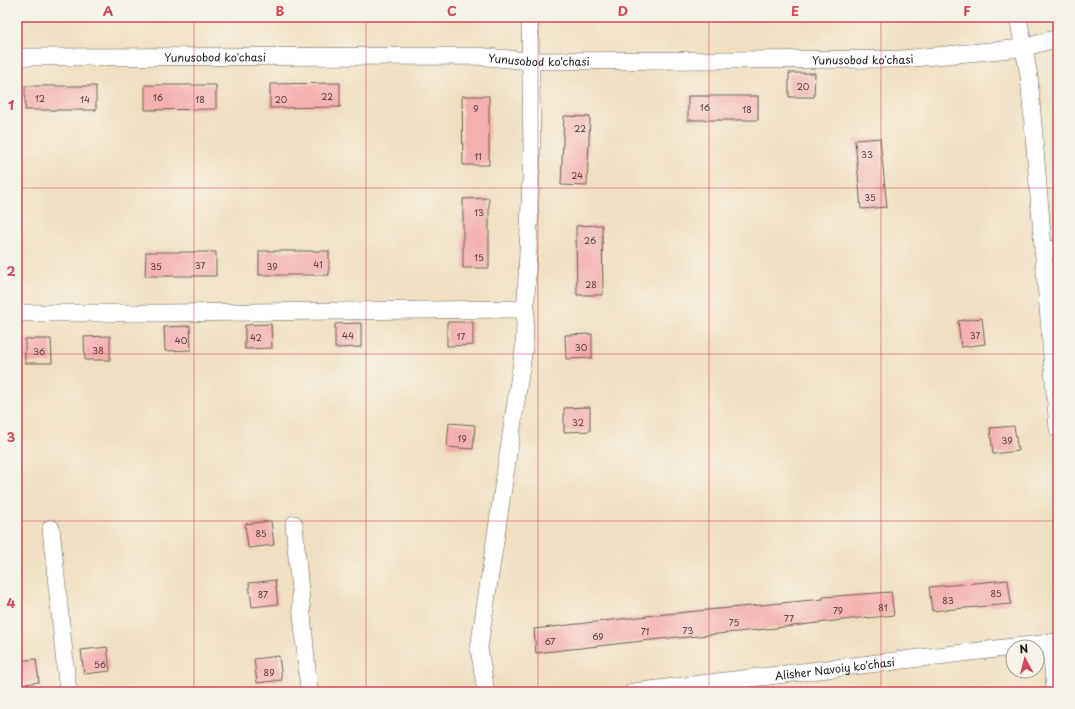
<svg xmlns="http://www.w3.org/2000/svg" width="1075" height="709" viewBox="0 0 1075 709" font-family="'Playpen Sans',sans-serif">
	<rect width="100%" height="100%" fill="#f7f3e8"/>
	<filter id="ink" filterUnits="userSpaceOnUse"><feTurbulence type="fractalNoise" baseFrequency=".025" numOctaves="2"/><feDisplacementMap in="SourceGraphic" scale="8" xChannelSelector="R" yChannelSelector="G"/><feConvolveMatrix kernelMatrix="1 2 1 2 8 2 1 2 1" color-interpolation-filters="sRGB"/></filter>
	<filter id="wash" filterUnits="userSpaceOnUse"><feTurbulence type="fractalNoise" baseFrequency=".012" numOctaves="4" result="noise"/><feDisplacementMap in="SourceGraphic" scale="16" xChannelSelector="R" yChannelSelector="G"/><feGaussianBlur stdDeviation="0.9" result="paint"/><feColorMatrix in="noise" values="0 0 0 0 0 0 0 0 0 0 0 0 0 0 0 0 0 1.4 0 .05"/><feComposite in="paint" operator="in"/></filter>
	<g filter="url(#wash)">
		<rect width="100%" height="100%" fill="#f0dfc0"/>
		<g id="blocks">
			<g fill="#f4afae">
				<polygon points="789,73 815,73 814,97 789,97"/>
				<polygon points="340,83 340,107 270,108 270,84"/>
				<polygon points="145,85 216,85 216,109 145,110"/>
				<rect x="25" y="86" width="71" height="24"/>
				<polygon points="462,96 489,96 489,165 463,165"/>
				<rect x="688" y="96" width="70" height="24"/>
				<polygon points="564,116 590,117 587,186 561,185"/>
				<polygon points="880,138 887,207 861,209 855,140"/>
				<polygon points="489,198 489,268 463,268 463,199"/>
				<polygon points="602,225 603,295 577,295 576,226"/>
				<rect x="259" y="251" width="70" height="24"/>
				<polygon points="146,252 216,252 216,276 145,276"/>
				<polygon points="982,318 985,344 961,347 958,321"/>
				<polygon points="447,322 473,322 473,345 447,346"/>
				<polygon points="361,323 361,347 335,348 335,324"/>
				<polygon points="271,324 272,348 245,349 245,325"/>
				<polygon points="190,326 191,350 165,351 164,327"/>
				<polygon points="592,334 592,358 566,359 565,335"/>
				<polygon points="110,336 110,360 85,360 84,337"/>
				<polygon points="25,339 51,339 52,363 25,363"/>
				<polygon points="590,407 590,431 564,432 564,408"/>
				<polygon points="449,423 475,425 473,449 447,447"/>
				<polygon points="1014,426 1018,451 993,454 990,428"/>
				<polygon points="271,521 274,545 248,548 245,524"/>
				<polygon points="275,580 278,604 252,607 249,583"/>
				<polygon points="1008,580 1011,604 932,611 929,587"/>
				<polygon points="891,592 894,615 868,618 868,617 776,628 679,638 678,637 536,653 534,629 656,615 823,599 823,597"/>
				<polygon points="107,647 110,671 84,674 81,650"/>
				<polygon points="279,656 282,680 257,683 254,659"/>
				<polygon points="36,659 39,682 17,685 17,661"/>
			</g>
		</g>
	</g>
	<g filter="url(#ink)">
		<use href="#blocks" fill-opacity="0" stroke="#666055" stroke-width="1"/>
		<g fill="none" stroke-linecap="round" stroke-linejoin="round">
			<defs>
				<g id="minor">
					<polyline points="1018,17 1029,76 1058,429"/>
					<path id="s1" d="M17 57 476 56 530 61 902 59 1023 48 1058 38"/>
					<polyline points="1043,251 1058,249"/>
					<polyline points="17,313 165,313 526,309"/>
					<polyline points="294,524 309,692"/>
					<polyline points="51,528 68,692"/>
					<polyline points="1051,643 1055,692"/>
					<polyline points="1014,647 1058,642"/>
					<polyline points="486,692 479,648 524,348 532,154 530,17"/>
					<path id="s2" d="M633 692 1013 647"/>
				</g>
			</defs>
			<use href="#minor" stroke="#666055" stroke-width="18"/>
			<use href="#minor" stroke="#fff" stroke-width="17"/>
		</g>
	</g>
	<path fill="none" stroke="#d1495b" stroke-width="1" stroke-opacity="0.55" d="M194 17V692M366 17V692M538 17V692M709 17V692M881 17V692M17 188H1058M17 354H1058M17 521H1058"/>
	<g text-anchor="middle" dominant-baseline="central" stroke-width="3" stroke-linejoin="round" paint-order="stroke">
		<g font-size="9" fill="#524140">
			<text x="803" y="86">20</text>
			<text x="327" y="96">22</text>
			<text x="158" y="97">16</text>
			<text x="40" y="98">12</text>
			<text x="85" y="99">14</text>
			<text x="200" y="99">18</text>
			<text x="281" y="99">20</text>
			<text x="705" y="107">16</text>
			<text x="476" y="108">9</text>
			<text x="747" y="109">18</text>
			<text x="580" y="128">22</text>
			<text x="867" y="154">33</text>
			<text x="478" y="156">11</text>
			<text x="577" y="175">24</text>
			<text x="870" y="197">35</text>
			<text x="479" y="212">13</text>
			<text x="590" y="240">26</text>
			<text x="479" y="257">15</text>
			<text x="318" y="264">41</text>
			<text x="200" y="265">37</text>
			<text x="156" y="266">35</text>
			<text x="272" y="266">39</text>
			<text x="591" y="284">28</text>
			<text x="348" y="335">44</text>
			<text x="975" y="335">37</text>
			<text x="461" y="336">17</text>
			<text x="256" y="337">42</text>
			<text x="181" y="340">40</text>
			<text x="581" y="347">30</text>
			<text x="98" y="350">38</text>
			<text x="39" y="351">36</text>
			<text x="578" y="422">32</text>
			<text x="462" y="438">19</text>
			<text x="1007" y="440">39</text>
			<text x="261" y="533">85</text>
			<text x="996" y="593">85</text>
			<text x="263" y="594">87</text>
			<text x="948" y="600">83</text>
			<text x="883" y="607">81</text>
			<text x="838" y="610">79</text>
			<text x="789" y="618">77</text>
			<text x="734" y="622">75</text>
			<text x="688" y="630">73</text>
			<text x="645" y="631">71</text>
			<text x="598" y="636">69</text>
			<text x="550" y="641">67</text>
			<text x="100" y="664">56</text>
			<text x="269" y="672">89</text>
		</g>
		<g font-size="11" fill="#1c1c1c" stroke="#f7f3e8">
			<text stroke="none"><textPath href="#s1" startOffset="198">Yunusobod ko'chasi</textPath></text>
			<text stroke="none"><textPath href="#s1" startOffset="522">Yunusobod ko'chasi</textPath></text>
			<text stroke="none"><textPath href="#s1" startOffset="846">Yunusobod ko'chasi</textPath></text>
			<text stroke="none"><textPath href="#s2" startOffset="203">Alisher Navoiy ko'chasi</textPath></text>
		</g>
	</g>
	<rect width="1075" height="709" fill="none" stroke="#f7f3e8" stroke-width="44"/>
	<g transform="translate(1025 659) rotate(353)"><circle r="19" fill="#f7f3e8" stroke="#9f9d96"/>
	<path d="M0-3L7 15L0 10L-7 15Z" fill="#d1495b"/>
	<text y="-6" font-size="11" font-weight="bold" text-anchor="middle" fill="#1c1c1c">N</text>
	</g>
	<rect x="22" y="22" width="1031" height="665" fill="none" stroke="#d1495b" stroke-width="1.5"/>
	<g font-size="13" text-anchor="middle" font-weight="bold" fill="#d1495b">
		<text x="108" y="16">A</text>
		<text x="280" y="16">B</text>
		<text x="452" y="16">C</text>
		<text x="623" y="16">D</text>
		<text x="795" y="16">E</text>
		<text x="967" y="16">F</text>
		<text x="11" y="110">1</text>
		<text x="11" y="276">2</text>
		<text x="11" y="442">3</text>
		<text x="11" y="608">4</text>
	</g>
</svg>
